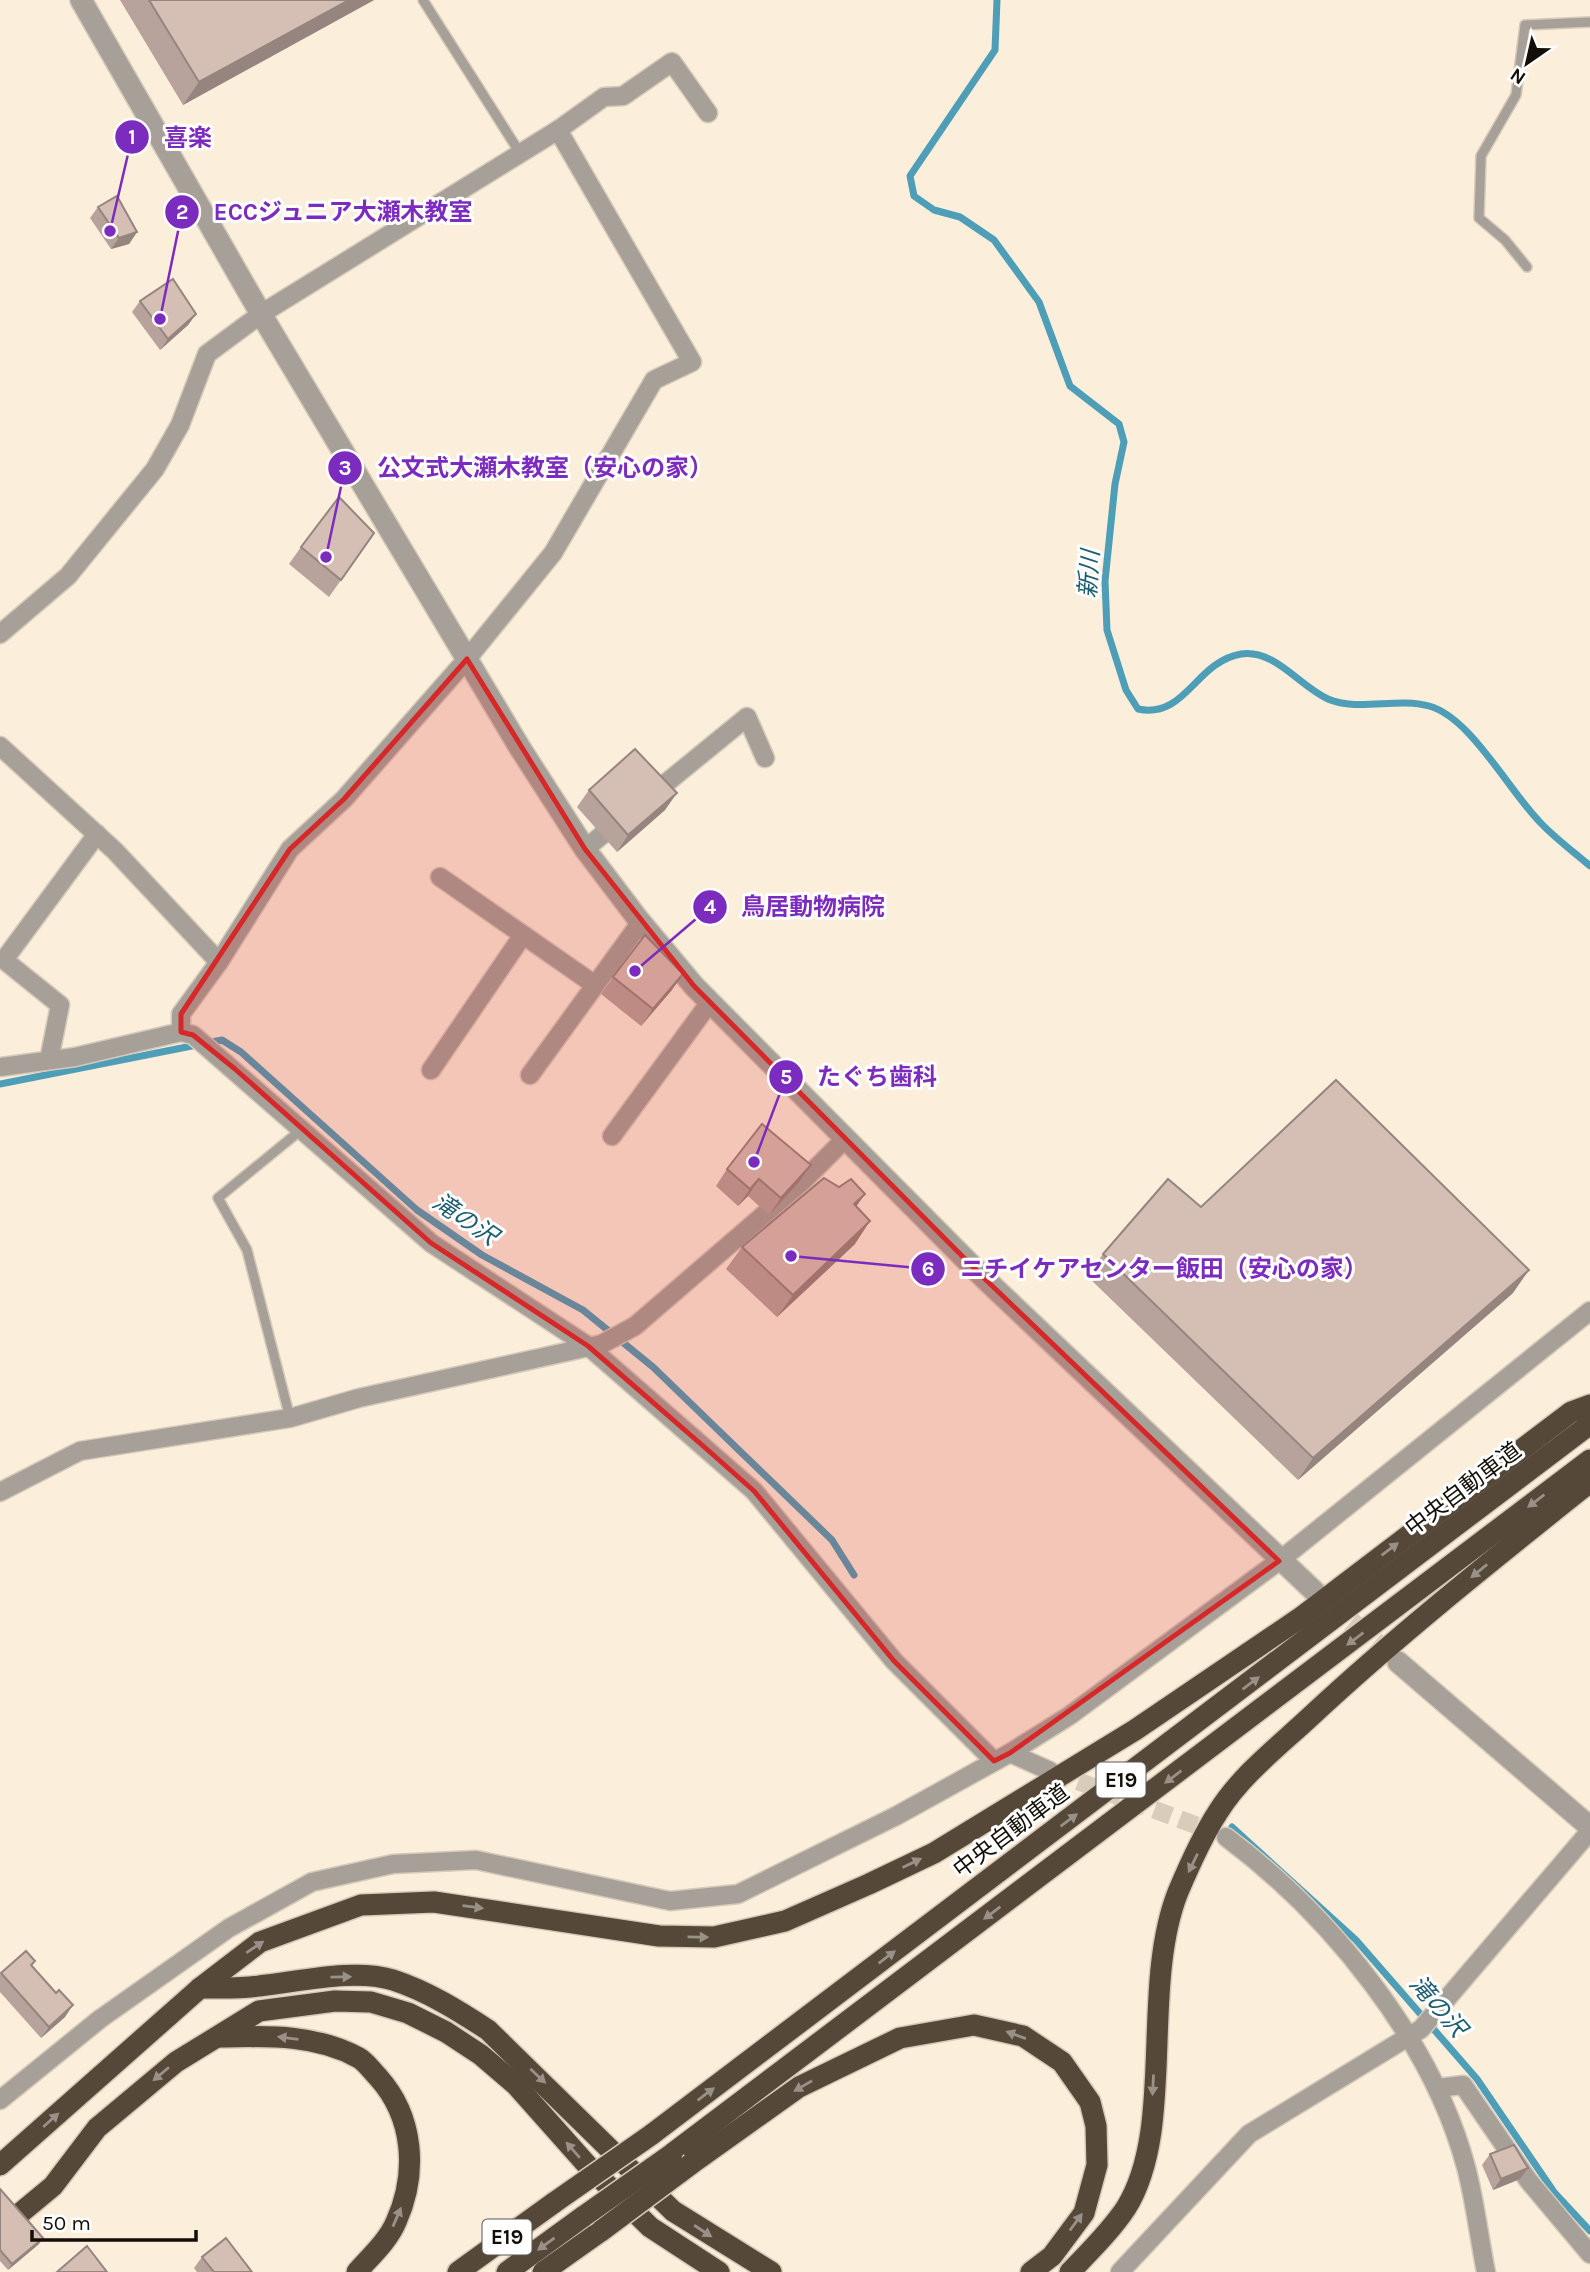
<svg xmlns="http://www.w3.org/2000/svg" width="1590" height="2272" viewBox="0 0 1590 2272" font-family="Karla,'Noto Sans JP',sans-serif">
	<rect width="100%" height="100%" fill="#fbeedb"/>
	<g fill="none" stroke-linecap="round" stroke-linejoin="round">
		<g stroke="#4e9eb7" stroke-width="7">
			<path d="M997 0 995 50 910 176 914 196 934 210 960 217 994 240 1039 302 1070 386 1119 424 1124 442 1115 484 1105 581 1107 630 1126 690 1138 709C1186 719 1195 662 1241 654 1275 649 1299 686 1328 699 1358 712 1397 697 1429 706 1470 717 1508 789 1538 820 1553 837 1573 851 1590 866"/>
			<polyline points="0,1084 222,1040 241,1052 417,1210 482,1255 583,1310 653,1367 832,1540 854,1575"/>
			<polyline points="1232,1827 1356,1940 1477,2079 1554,2192 1590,2231"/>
		</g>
		<polyline stroke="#d8cdbb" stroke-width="18" stroke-dasharray="18 9" stroke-linecap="butt" points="1053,1772 1217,1833"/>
		<polyline stroke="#d8cdbb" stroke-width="21" stroke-dasharray="21 10" stroke-linecap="butt" points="1327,1602 1396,1660"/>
		<defs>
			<g id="service">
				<polyline points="423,0 520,153"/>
				<polyline points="1527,267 1505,240 1479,218 1481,156 1516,95 1525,25 1590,22"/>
				<polyline points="290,1418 247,1250 218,1198 301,1130"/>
			</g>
			<g id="minor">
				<polyline points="0,634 68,576 155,469 180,425 207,354 261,314 558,130 604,97 623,96 672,62 708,113"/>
				<polyline points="0,746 115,851 219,962"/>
				<polyline points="649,797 747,717 765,758"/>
				<polyline points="585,849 619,821"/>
				<polyline points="440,877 595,985"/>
				<polyline points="181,1032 181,1014 219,962 290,849 344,799 467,659 553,553 654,380 692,362 558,130"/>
				<polyline points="49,1060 60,1005 4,960 97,834"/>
				<polyline points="0,1067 75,1057 181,1032 193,1035 431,1243 588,1346 754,1491 894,1661 994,1761"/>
				<polyline points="431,1070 523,935"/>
				<polyline points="530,1075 641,922"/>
				<polyline points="612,1136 710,1002"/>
				<polyline points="0,1492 80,1451 290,1418 359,1398 602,1344 635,1326 803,1181 846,1138"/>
				<polyline points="1010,1753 1050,1771"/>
				<path d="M1226 1837C1330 1915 1432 2040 1466 2167 1475 2201 1479 2237 1486 2272"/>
				<polyline points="1437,2088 1463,2085 1528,2180 1590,2254"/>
				<polyline points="0,2100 100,2019 229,1928 312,1882 393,1864 476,1860 670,1901 738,1894 896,1816 1010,1753 1069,1716 1279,1561 1590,1311"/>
				<polyline points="1120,2272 1249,2134 1421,2029 1590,1831"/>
			</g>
			<g id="tertiary">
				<polyline points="81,0 261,314 520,748 585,849 638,919 694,986 984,1278 1315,1592"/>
				<polyline points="1398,1662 1590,1827"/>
			</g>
			<g id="motorway">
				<path d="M200 1988C219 1988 240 1989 259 1986 299 1982 354 1968 393 1980 427 1991 459 2011 488 2030L673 2211 771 2272"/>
				<path d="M219 2037C267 2036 316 2034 359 2058 366 2062 372 2071 378 2077 414 2117 418 2173 396 2222 388 2241 370 2257 357 2272"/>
				<polyline points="651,2135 1590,1424"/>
				<polyline points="672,2154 1590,1460"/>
				<polyline points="691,2164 799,2087 900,2038 974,2025 1023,2036 1062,2062 1090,2102 1096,2126 1097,2165 1084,2213 1052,2256 1031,2272"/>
				<polyline points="0,2165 200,1988 260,1942 361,1905 434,1902 659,1936 714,1937 785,1921 869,1884 934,1853 1135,1730 1300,1618 1571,1412 1590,1405"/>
				<polyline points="0,2230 53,2186 97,2128 176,2062 259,2011 335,2001 371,2002 408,2013 446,2032 481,2055 516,2085 588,2166 650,2227 719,2272"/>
				<polyline points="458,2272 555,2202"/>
				<polyline points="507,2272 584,2216"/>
				<polyline points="543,2272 601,2231"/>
				<path d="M1070 2272C1089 2252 1110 2232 1126 2208 1176 2128 1140 1988 1178 1892 1189 1866 1203 1835 1218 1812 1241 1775 1279 1746 1310 1717 1399 1634 1495 1558 1590 1482"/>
			</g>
		</defs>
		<use href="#service" stroke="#d6cab9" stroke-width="12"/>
		<use href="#minor" stroke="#d6cab9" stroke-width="21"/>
		<use href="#tertiary" stroke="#d6cab9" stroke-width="24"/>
		<use href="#motorway" stroke="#d6cab9" stroke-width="24"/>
		<use href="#service" stroke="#a7a099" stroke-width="9"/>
		<use href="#minor" stroke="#a7a099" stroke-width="18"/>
		<use href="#tertiary" stroke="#a7a099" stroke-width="21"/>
		<use href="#motorway" stroke="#554839" stroke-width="21"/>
		<defs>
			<g id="motorway-bridge">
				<polyline points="555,2202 651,2135"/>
				<polyline points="584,2216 672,2154"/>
				<polyline points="601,2231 691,2164"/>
			</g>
		</defs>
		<use href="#motorway-bridge" stroke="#d6cab9" stroke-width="24" stroke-linecap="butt"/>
		<use href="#motorway-bridge" stroke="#554839" stroke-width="21"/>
	</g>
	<g fill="#b7a39b">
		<polygon points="120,0 374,0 183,105"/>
		<polygon points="98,207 137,232 129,244 111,249 90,218"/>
		<polygon points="140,301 196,314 188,325 160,350 132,312"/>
		<polygon points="374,533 329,597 289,564 301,547"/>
		<polygon points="589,790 665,810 617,852 577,807"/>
		<polygon points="683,974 671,991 641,1026 601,994 613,977"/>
		<polygon points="727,1169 799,1182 769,1215 748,1196 738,1206 716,1186"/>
		<polygon points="839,1187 865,1194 856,1207 855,1244 777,1317 726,1269 742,1247"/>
		<polygon points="1201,1207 1513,1293 1298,1480 1087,1276 1103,1254"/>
		<polygon points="35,1961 32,1966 56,1993 65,2017 41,2038 0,1992 0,1975 1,1973"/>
		<polygon points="1490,2154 1528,2168 1520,2179 1493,2190 1482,2165"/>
		<polygon points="0,2189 39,2244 8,2270 0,2261"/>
		<polygon points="202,2257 252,2272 197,2272 194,2268"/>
	</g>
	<g fill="#95857e">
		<polygon points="349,0 374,0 183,105 199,82"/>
		<polygon points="137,232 129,244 111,249 119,238"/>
		<polygon points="196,314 188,325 160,350 168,339"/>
		<polygon points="677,793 665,810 617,852 628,835"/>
		<polygon points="683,974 671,991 641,1026 653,1009"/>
		<polygon points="811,1165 799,1182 769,1215 781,1198"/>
		<polygon points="759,1179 748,1196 738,1206 750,1189"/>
		<polygon points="865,1194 849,1216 854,1204"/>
		<polygon points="870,1221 855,1244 777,1317 793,1295"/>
		<polygon points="1529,1270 1513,1293 1298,1480 1313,1458"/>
		<polygon points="73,2005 65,2017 41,2038 49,2027"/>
		<polygon points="1528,2168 1520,2179 1493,2190 1501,2179"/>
		<polygon points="43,2238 39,2244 8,2270 12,2264"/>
	</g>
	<g fill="#d5beb4" stroke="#95857e" stroke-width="2">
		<polygon points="149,0 349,0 199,82"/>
		<polygon points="117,196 137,232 119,238 98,207"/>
		<polygon points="173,279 196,314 168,339 140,301"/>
		<polygon points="339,497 374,533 341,580 301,547"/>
		<polygon points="635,749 677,793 628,835 589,790"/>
		<polygon points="645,935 683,974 653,1009 613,977"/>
		<polygon points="1336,1080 1529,1270 1313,1458 1103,1254 1168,1179 1201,1207"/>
		<polygon points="762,1124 811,1165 781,1198 759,1179 750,1189 727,1169"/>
		<polygon points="824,1178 839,1187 851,1179 865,1194 854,1204 870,1221 793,1295 742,1247"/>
		<polygon points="26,1951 35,1961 31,1965 56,1993 59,1990 73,2005 49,2027 1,1973"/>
		<polygon points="1514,2145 1528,2168 1501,2179 1490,2154"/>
		<polygon points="0,2189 43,2238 12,2264 0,2250"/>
		<polygon points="226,2238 252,2272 214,2272 202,2257"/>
		<polygon points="87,2246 107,2272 57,2272"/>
	</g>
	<defs><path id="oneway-solid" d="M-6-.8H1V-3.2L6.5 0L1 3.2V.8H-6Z" transform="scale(1.75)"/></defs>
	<g fill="#999188">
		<use href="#oneway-solid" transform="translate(1536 1501) rotate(143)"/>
		<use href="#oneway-solid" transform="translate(1390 1549) rotate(-37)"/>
		<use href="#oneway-solid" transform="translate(1479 1571) rotate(141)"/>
		<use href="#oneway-solid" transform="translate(1355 1639) rotate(143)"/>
		<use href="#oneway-solid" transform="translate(1251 1683) rotate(-37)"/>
		<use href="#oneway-solid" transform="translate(1173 1777) rotate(143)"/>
		<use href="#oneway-solid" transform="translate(1069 1820) rotate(-37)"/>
		<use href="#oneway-solid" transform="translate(912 1863) rotate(-26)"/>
		<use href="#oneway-solid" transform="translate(1193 1863) rotate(116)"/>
		<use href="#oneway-solid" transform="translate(473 1907) rotate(7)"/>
		<use href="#oneway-solid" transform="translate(992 1913) rotate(143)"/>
		<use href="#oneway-solid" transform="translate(698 1937) rotate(1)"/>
		<use href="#oneway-solid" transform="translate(255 1947) rotate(-34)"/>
		<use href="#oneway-solid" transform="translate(887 1957) rotate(-37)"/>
		<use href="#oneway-solid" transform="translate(341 1977) rotate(-1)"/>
		<use href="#oneway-solid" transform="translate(1016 2035) rotate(-160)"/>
		<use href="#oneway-solid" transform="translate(288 2038) rotate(-173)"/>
		<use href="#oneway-solid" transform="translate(161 2074) rotate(140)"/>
		<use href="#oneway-solid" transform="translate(538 2076) rotate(43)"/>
		<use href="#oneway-solid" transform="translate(1153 2085) rotate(93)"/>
		<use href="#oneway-solid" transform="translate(803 2086) rotate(150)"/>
		<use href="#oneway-solid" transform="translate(706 2094) rotate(-37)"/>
		<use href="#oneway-solid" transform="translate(51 2120) rotate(-42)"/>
		<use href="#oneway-solid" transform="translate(573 2150) rotate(-131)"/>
		<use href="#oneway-solid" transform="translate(397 2217) rotate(-67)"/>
		<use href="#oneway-solid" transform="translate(1076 2222) rotate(-54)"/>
		<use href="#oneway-solid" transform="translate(703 2231) rotate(33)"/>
		<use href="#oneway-solid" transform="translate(546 2244) rotate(144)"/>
	</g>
	<path fill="#d62828" fill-opacity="0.2" stroke="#d62828" stroke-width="5" stroke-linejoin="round" d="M467 659 585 849 694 986 984 1278 1279 1561 1010 1753 994 1761 894 1661 754 1491 710 1452 588 1346 431 1243 235 1069 193 1035 181 1032V1014L290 849 344 799Z"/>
	<g text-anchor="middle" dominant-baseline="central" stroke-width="6" stroke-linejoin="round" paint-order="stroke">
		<g fill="#fff" stroke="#5a5752" stroke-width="2">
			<rect x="1096.5" y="1762.5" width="49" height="35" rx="5"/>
			<rect x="482.5" y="2219.5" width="49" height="35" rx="5"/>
		</g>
		<g font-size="21" font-weight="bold" fill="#130f08">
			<text x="1121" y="1780">E19</text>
			<text x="507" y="2237">E19</text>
		</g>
		<g font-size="23" fill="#130f08" stroke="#fff">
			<text transform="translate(1463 1489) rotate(-37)">中央自動車道</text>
			<text transform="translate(1011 1831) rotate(-37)">中央自動車道</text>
		</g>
		<g font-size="24" font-style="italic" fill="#1d5d70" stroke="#fff">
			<text transform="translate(1089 574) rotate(-86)">新川</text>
			<text transform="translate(465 1219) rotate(34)">滝の沢</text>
			<text transform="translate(1438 2006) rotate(49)">滝の沢</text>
		</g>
	</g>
	<path fill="none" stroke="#7b2cbf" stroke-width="2.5" d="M110 231L132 137M160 319L182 212M326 557L345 468M635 971L710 907M754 1162L786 1077M791 1256L928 1269"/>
	<g fill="#7b2cbf" stroke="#fff" stroke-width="2.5">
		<circle cx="110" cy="231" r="7"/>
		<circle cx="160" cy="319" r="7"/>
		<circle cx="326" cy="557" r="7"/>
		<circle cx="635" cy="971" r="7"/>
		<circle cx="754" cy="1162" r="7"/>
		<circle cx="791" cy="1256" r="7"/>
		<circle cx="132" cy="137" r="18"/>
		<circle cx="182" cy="212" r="18"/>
		<circle cx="345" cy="468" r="18"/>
		<circle cx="710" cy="907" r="18"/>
		<circle cx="786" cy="1077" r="18"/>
		<circle cx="928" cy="1269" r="18"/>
	</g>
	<g font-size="21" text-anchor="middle" font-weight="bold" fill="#fff">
		<text x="132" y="144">1</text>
		<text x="182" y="219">2</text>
		<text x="345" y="475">3</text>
		<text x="710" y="914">4</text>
		<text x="786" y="1084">5</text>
		<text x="928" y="1276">6</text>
	</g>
	<g font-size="24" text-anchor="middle" font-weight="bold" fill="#7b2cbf" stroke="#fff" stroke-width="6" stroke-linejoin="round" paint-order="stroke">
		<text x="188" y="146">喜楽</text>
		<text x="343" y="220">ECCジュニア大瀬木教室</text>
		<text x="545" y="476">公文式大瀬木教室（安心の家）</text>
		<text x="813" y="915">鳥居動物病院</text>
		<text x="877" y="1085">たぐち歯科</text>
		<text x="1164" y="1277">ニチイケアセンター飯田（安心の家）</text>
	</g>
	<g transform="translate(1527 63) rotate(214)" stroke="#ffffff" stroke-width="5" paint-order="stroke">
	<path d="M0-5L12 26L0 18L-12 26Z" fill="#130f08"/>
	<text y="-10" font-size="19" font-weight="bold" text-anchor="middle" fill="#130f08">N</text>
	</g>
	<path d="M32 2230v10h164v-10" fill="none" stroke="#130f08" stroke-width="3.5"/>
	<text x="42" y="2230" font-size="21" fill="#130f08" stroke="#ffffff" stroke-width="5" paint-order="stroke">50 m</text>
</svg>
